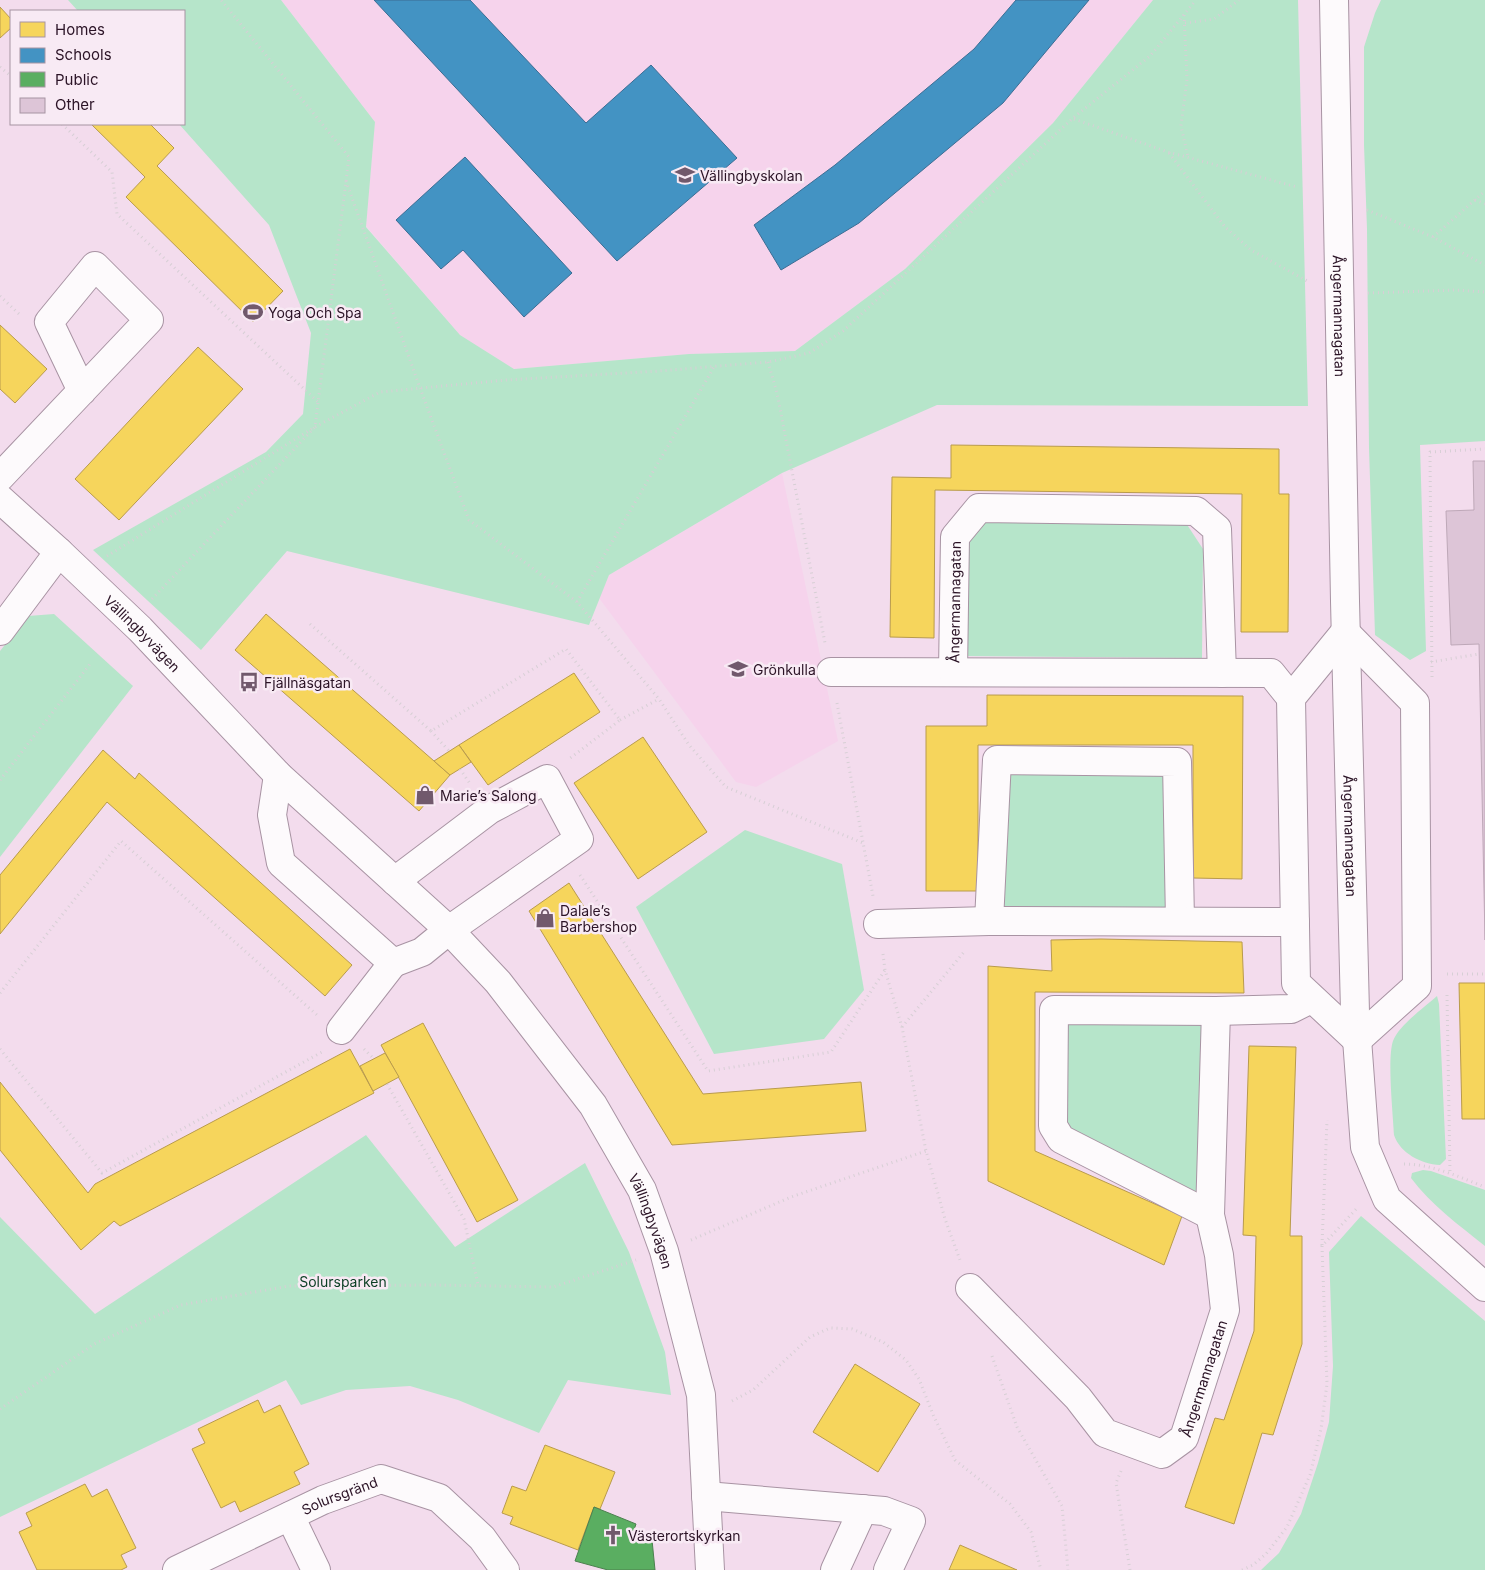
<svg xmlns="http://www.w3.org/2000/svg" width="1485" height="1570" viewBox="0 0 1485 1570" font-family="Inter,sans-serif">
	<rect width="100%" height="100%" fill="#f3dced"/>
	<g fill="#f6d3ec">
		<polygon points="281,0 1153,0 1053,123 905,269 795,351 689,354 514,369 460,335 366,226 375,122"/>
		<polygon points="782,473 838,741 756,787 736,782 599,598 609,575"/>
	</g>
	<g fill="#b6e5ca">
		<polygon points="68,0 281,0 375,122 366,227 460,335 514,369 689,354 795,351 905,269 1053,123 1153,0 1298,0 1308,406 937,405 782,473 609,575 589,625 287,551 201,650 93,550 266,452 303,414 311,333 269,225 179,124 184,124 184,11 78,11"/>
		<polygon points="1381,0 1485,0 1485,441 1420,445 1426,651 1410,660 1375,635 1369,448 1367,229 1364,145 1364,47 1375,13"/>
		<polygon points="984,518 1184,520 1203,549 1202,658 960,656 962,547"/>
		<polygon points="54,614 133,686 0,857 0,651 28,616"/>
		<polygon points="1170,771 1170,912 999,912 1007,773"/>
		<polygon points="745,830 842,864 864,990 824,1039 714,1054 636,907"/>
		<path d="M1437 996 1439 1004 1446 1159 1440 1165C1421 1164 1400 1153 1394 1135 1393 1113 1387 1059 1393 1041 1399 1025 1425 1007 1437 996Z"/>
		<polygon points="1062,1019 1206,1020 1202,1196 1071,1134 1063,1118"/>
		<polygon points="366,1135 455,1247 585,1163 629,1252 665,1352 671,1395 568,1380 539,1433 458,1400 410,1386 346,1390 301,1405 286,1380 0,1517 0,1217 95,1314"/>
		<path d="M1423 1170 1431 1171 1485 1190V1246C1459 1225 1431 1205 1411 1178L1412 1173Z"/>
		<polygon points="1361,1216 1485,1321 1485,1570 1261,1570 1279,1553 1301,1514 1318,1463 1329,1422 1333,1366 1329,1252"/>
	</g>
	<g fill="#f6d55c" stroke="#b99b4c">
		<polygon points="0,7 11,19 11,28 0,38"/>
		<polygon points="91,124 150,124 174,148 157,166 283,291 253,322 126,197 145,177"/>
		<polygon points="0,325 47,369 15,403 0,389"/>
		<polygon points="198,347 243,389 119,520 75,479"/>
		<polygon points="951,445 1279,449 1279,494 1289,494 1288,632 1241,632 1242,494 935,490 934,638 890,637 892,477 951,478"/>
		<polygon points="266,614 450,775 419,811 235,650"/>
		<polygon points="574,673 600,712 488,785 459,745"/>
		<polygon points="987,695 1243,696 1242,879 1193,878 1193,745 978,745 978,891 926,891 926,726 987,726"/>
		<polygon points="643,737 707,832 638,879 574,783"/>
		<polygon points="459,745 471,762 450,775 434,761"/>
		<polygon points="103,750 135,779 139,773 352,965 325,996 107,802 0,934 0,875"/>
		<polygon points="569,883 703,1094 861,1082 866,1131 672,1145 529,911"/>
		<polygon points="1101,939 1242,942 1244,993 1035,992 1035,1151 1182,1216 1164,1265 988,1181 988,966 1052,971 1051,940"/>
		<polygon points="1459,983 1485,983 1485,1119 1462,1119"/>
		<polygon points="423,1023 518,1200 477,1222 381,1045"/>
		<polygon points="1249,1046 1296,1047 1290,1236 1302,1236 1302,1344 1273,1435 1262,1433 1234,1524 1185,1507 1215,1418 1224,1420 1254,1331 1256,1236 1243,1235"/>
		<polygon points="350,1049 374,1093 120,1226 114,1221 81,1250 0,1150 0,1082 88,1193 95,1184"/>
		<polygon points="385,1053 399,1077 373,1091 360,1066"/>
		<polygon points="855,1364 920,1404 878,1472 813,1432"/>
		<polygon points="258,1400 264,1413 280,1405 309,1464 294,1472 300,1484 240,1512 235,1501 221,1508 192,1449 205,1443 198,1429"/>
		<polygon points="545,1445 615,1472 600,1509 594,1507 578,1550 510,1524 513,1517 502,1513 512,1486 526,1491"/>
		<polygon points="85,1484 92,1497 107,1489 136,1548 121,1555 127,1567 121,1570 37,1570 19,1532 32,1526 26,1513"/>
		<polygon points="960,1545 1017,1570 949,1570"/>
	</g>
	<g fill="#4393c3" stroke="#3c6d94">
		<polygon points="374,0 470,0 586,123 651,65 737,158 617,261"/>
		<polygon points="1016,0 1089,0 1003,103 859,223 781,270 754,225 835,165 974,49"/>
		<polygon points="465,157 572,273 524,317 463,250 441,269 396,220"/>
	</g>
	<polygon fill="#5aae61" stroke="#4c804f" points="594,1507 636,1524 634,1530 652,1540 655,1570 608,1570 575,1561"/>
	<polygon fill="#ddc5d7" stroke="#bea8b8" points="1473,461 1485,461 1485,940 1479,644 1451,645 1446,511 1474,510"/>
	<g fill="none" stroke-linecap="round" stroke-linejoin="round">
		<defs>
			<g id="minor">
				<path id="s1" d="M1334 0 1345 601 1355 1012 1365 1147 1387 1199 1485 1287"/>
				<polyline points="0,477 149,320 95,266 49,322 82,391"/>
				<path id="s2" d="M0 499 59 552 140 629 278 775 449 930 498 982 593 1105 642 1190 664 1251 701 1395 710 1570"/>
				<polyline points="0,631 59,552"/>
				<polygon points="1345,632 1415,703 1417,986 1357,1040 1296,983 1291,698"/>
				<polyline points="831,672 1271,673 1291,698"/>
				<path id="s3" d="M953 672 955 537 979 508 1196 511 1217 529 1222 673"/>
				<polyline points="278,775 272,815 281,863 393,963 422,952 449,930 579,839 547,779 489,810 395,881"/>
				<polyline points="989,921 997,760 1177,762 1180,921"/>
				<polyline points="878,924 989,921 1295,922"/>
				<polyline points="341,1030 393,963"/>
				<polyline points="1210,1215 1061,1139 1053,1126 1054,1010 1216,1011 1291,1009 1311,999"/>
				<path id="s4" d="M970 1288 1078 1398 1105 1433 1162 1454 1184 1438 1225 1310 1219 1255 1210 1215 1216 1011"/>
				<polyline points="706,1496 884,1511 911,1521 888,1570"/>
				<polyline points="290,1516 316,1570"/>
				<path id="s5" d="M177 1570 323 1500 381 1479 439 1498 482 1538 505 1570"/>
				<polyline points="835,1570 863,1509"/>
			</g>
		</defs>
		<use href="#minor" stroke="#a893a3" stroke-width="30"/>
		<g stroke="#d7cfd5" stroke-width="3" stroke-dasharray="1 4" stroke-linecap="butt">
			<polyline points="1184,15 1187,79 1181,126 1188,157"/>
			<polyline points="1185,23 1214,19 1239,0"/>
			<polyline points="0,67 11,76"/>
			<polyline points="1074,119 1168,152 1297,187"/>
			<polyline points="62,124 112,172 117,214 318,402"/>
			<polyline points="1169,153 1225,227 1251,250 1309,282"/>
			<polyline points="346,181 420,388 469,520 577,602 659,699 689,745 726,787 863,843"/>
			<polyline points="1475,200 1485,204"/>
			<polyline points="1367,210 1433,237 1485,265"/>
			<polyline points="1433,237 1485,191"/>
			<polyline points="1368,293 1455,290 1485,292"/>
			<polyline points="0,296 19,314"/>
			<polyline points="768,362 777,393 825,643"/>
			<polyline points="107,556 315,427 380,392 506,380 659,371 768,362 809,353 843,331 1073,118 1150,56 1196,0"/>
			<polyline points="152,599 315,427 349,157 221,0"/>
			<polyline points="577,602 714,367"/>
			<polyline points="310,624 431,731 566,649 620,720 569,759"/>
			<polyline points="1431,662 1479,654"/>
			<polyline points="1432,677 1430,452 1485,449"/>
			<polyline points="837,703 873,896"/>
			<polyline points="620,720 659,699"/>
			<polyline points="431,731 449,751"/>
			<polyline points="460,769 471,785"/>
			<polyline points="0,780 90,664"/>
			<polyline points="580,875 708,1071 831,1052 885,970"/>
			<polyline points="883,954 885,970 902,1027 926,1151 945,1219 960,1260"/>
			<polyline points="1447,974 1485,974"/>
			<polyline points="0,993 121,841 317,1015"/>
			<polyline points="1447,995 1450,1174"/>
			<polyline points="902,1027 964,952"/>
			<polyline points="0,1049 102,1173 322,1052"/>
			<polyline points="364,1049 374,1059"/>
			<polyline points="387,1084 464,1219 478,1285"/>
			<path d="M1404 1164C1432 1164 1459 1177 1485 1187"/>
			<polyline points="691,1240 791,1197 926,1151"/>
			<polyline points="1322,1245 1327,1120"/>
			<polyline points="992,1356 1017,1427 1062,1506 1068,1570"/>
			<polyline points="732,1401 753,1390 810,1337 830,1328 852,1329 883,1342 906,1360 919,1379 934,1417 955,1460 1010,1504 1031,1532 1041,1570"/>
			<polyline points="0,1409 94,1344 181,1305 289,1286 433,1285 553,1287 636,1260"/>
			<polyline points="1121,1471 1116,1483 1130,1570"/>
			<polyline points="1242,1570 1253,1565 1266,1554 1287,1527 1310,1475 1321,1429 1327,1384 1322,1246 1358,1207"/>
		</g>
		<use href="#minor" stroke="#fdfafc" stroke-width="28"/>
	</g>
	<defs>
		<symbol id="school-bare" viewBox="-9 -9 18 18"><path d="M0-5L7-2L0 1L-7-2ZM-4 1L0 2.5L4 1V4Q0 6-4 4Z" fill="#71596c" stroke="#f8eaf4" stroke-width="2.5" paint-order="stroke"/></symbol>
		<symbol id="stadium-bare" viewBox="-9 -9 18 18"><path d="M0-5a6.5 5 0 1 0 0 10a6.5 5 0 1 0 0-10ZM-3.5-1.8h7v3.6h-7Z" fill="#71596c" stroke="#f8eaf4" stroke-width="2.5" paint-order="stroke"/></symbol>
		<symbol id="bus-bare" viewBox="-9 -9 18 18"><path d="M-5-6H5V4H4V6H2V4H-2V6H-4V4H-5ZM-3.5-4V0h7V-4ZM-3.5 1.2v1.5H-2V1.2ZM2 1.2v1.5H3.5V1.2Z" fill="#71596c" stroke="#f8eaf4" stroke-width="2.5" paint-order="stroke"/></symbol>
		<symbol id="shop-bare" viewBox="-9 -9 18 18"><path d="M-5-2.5h2.3a2.7 3.5 0 0 1 5.4 0H5L5.5 6h-11ZM-1.5-2.5h3a1.5 2.3 0 0 0-3 0Z" fill="#71596c" stroke="#f8eaf4" stroke-width="2.5" paint-order="stroke"/></symbol>
		<symbol id="church-bare" viewBox="-9 -9 18 18"><path d="M-1.2-6h2.4v3.5h3.3v2.4h-3.3V6h-2.4V-.1h-3.3v-2.4h3.3Z" fill="#71596c" stroke="#f8eaf4" stroke-width="2.5" paint-order="stroke"/></symbol>
	</defs>
	<g fill-rule="evenodd">
		<use href="#school-bare" x="671" y="161" width="28" height="28"/>
		<use href="#stadium-bare" x="239" y="298" width="28" height="28"/>
		<use href="#school-bare" x="724" y="655" width="28" height="28"/>
		<use href="#bus-bare" x="235" y="668" width="28" height="28"/>
		<use href="#shop-bare" x="411" y="781" width="28" height="28"/>
		<use href="#shop-bare" x="531" y="904" width="28" height="28"/>
		<use href="#church-bare" x="599" y="1521" width="28" height="28"/>
	</g>
	<g text-anchor="middle" dominant-baseline="central" stroke-width="5" stroke-linejoin="round" paint-order="stroke">
		<g font-size="14" fill="#2b1326" stroke="#f8eaf4" text-anchor="start">
			<text x="700" y="175">Vällingbyskolan</text>
			<text x="268" y="312">Yoga Och Spa</text>
			<text x="753" y="669">Grönkulla</text>
			<text x="264" y="682">Fjällnäsgatan</text>
			<text x="440" y="795">Marie’s Salong</text>
			<text x="560" y="910">Dalale’s<tspan x="560" dy="16">Barbershop</tspan></text>
			<text x="628" y="1535">Västerortskyrkan</text>
		</g>
		<g font-size="14" fill="#2b1326" stroke="#f8eaf4">
			<text stroke="none"><textPath href="#s1" startOffset="316">Ångermannagatan</textPath></text>
			<text stroke="none"><textPath href="#s3" startOffset="70">Ångermannagatan</textPath></text>
			<text stroke="none"><textPath href="#s2" startOffset="196">Vällingbyvägen</textPath></text>
			<text stroke="none"><textPath href="#s1" startOffset="836">Ångermannagatan</textPath></text>
			<text stroke="none"><textPath href="#s2" startOffset="980">Vällingbyvägen</textPath></text>
			<text stroke="none"><textPath href="#s4" startOffset="349">Ångermannagatan</textPath></text>
			<text stroke="none"><textPath href="#s5" startOffset="179">Solursgränd</textPath></text>
		</g>
		<g font-size="14" fill="#0b3f24" stroke="#f8eaf4">
			<text x="343" y="1281">Solursparken</text>
		</g>
	</g>
	<rect x="10" y="10" width="175" height="115" fill="#f8eaf4" stroke="#a694a2"/>
	<rect x="20" y="22" width="25" height="15" fill="#f6d55c" stroke="#a694a2"/>
	<text x="55" y="35" font-size="15" fill="#2b1326">Homes</text>
	<rect x="20" y="48" width="25" height="15" fill="#4393c3" stroke="#a694a2"/>
	<text x="55" y="60" font-size="15" fill="#2b1326">Schools</text>
	<rect x="20" y="72" width="25" height="15" fill="#5aae61" stroke="#a694a2"/>
	<text x="55" y="85" font-size="15" fill="#2b1326">Public</text>
	<rect x="20" y="98" width="25" height="15" fill="#ddc5d7" stroke="#a694a2"/>
	<text x="55" y="110" font-size="15" fill="#2b1326">Other</text>
</svg>
